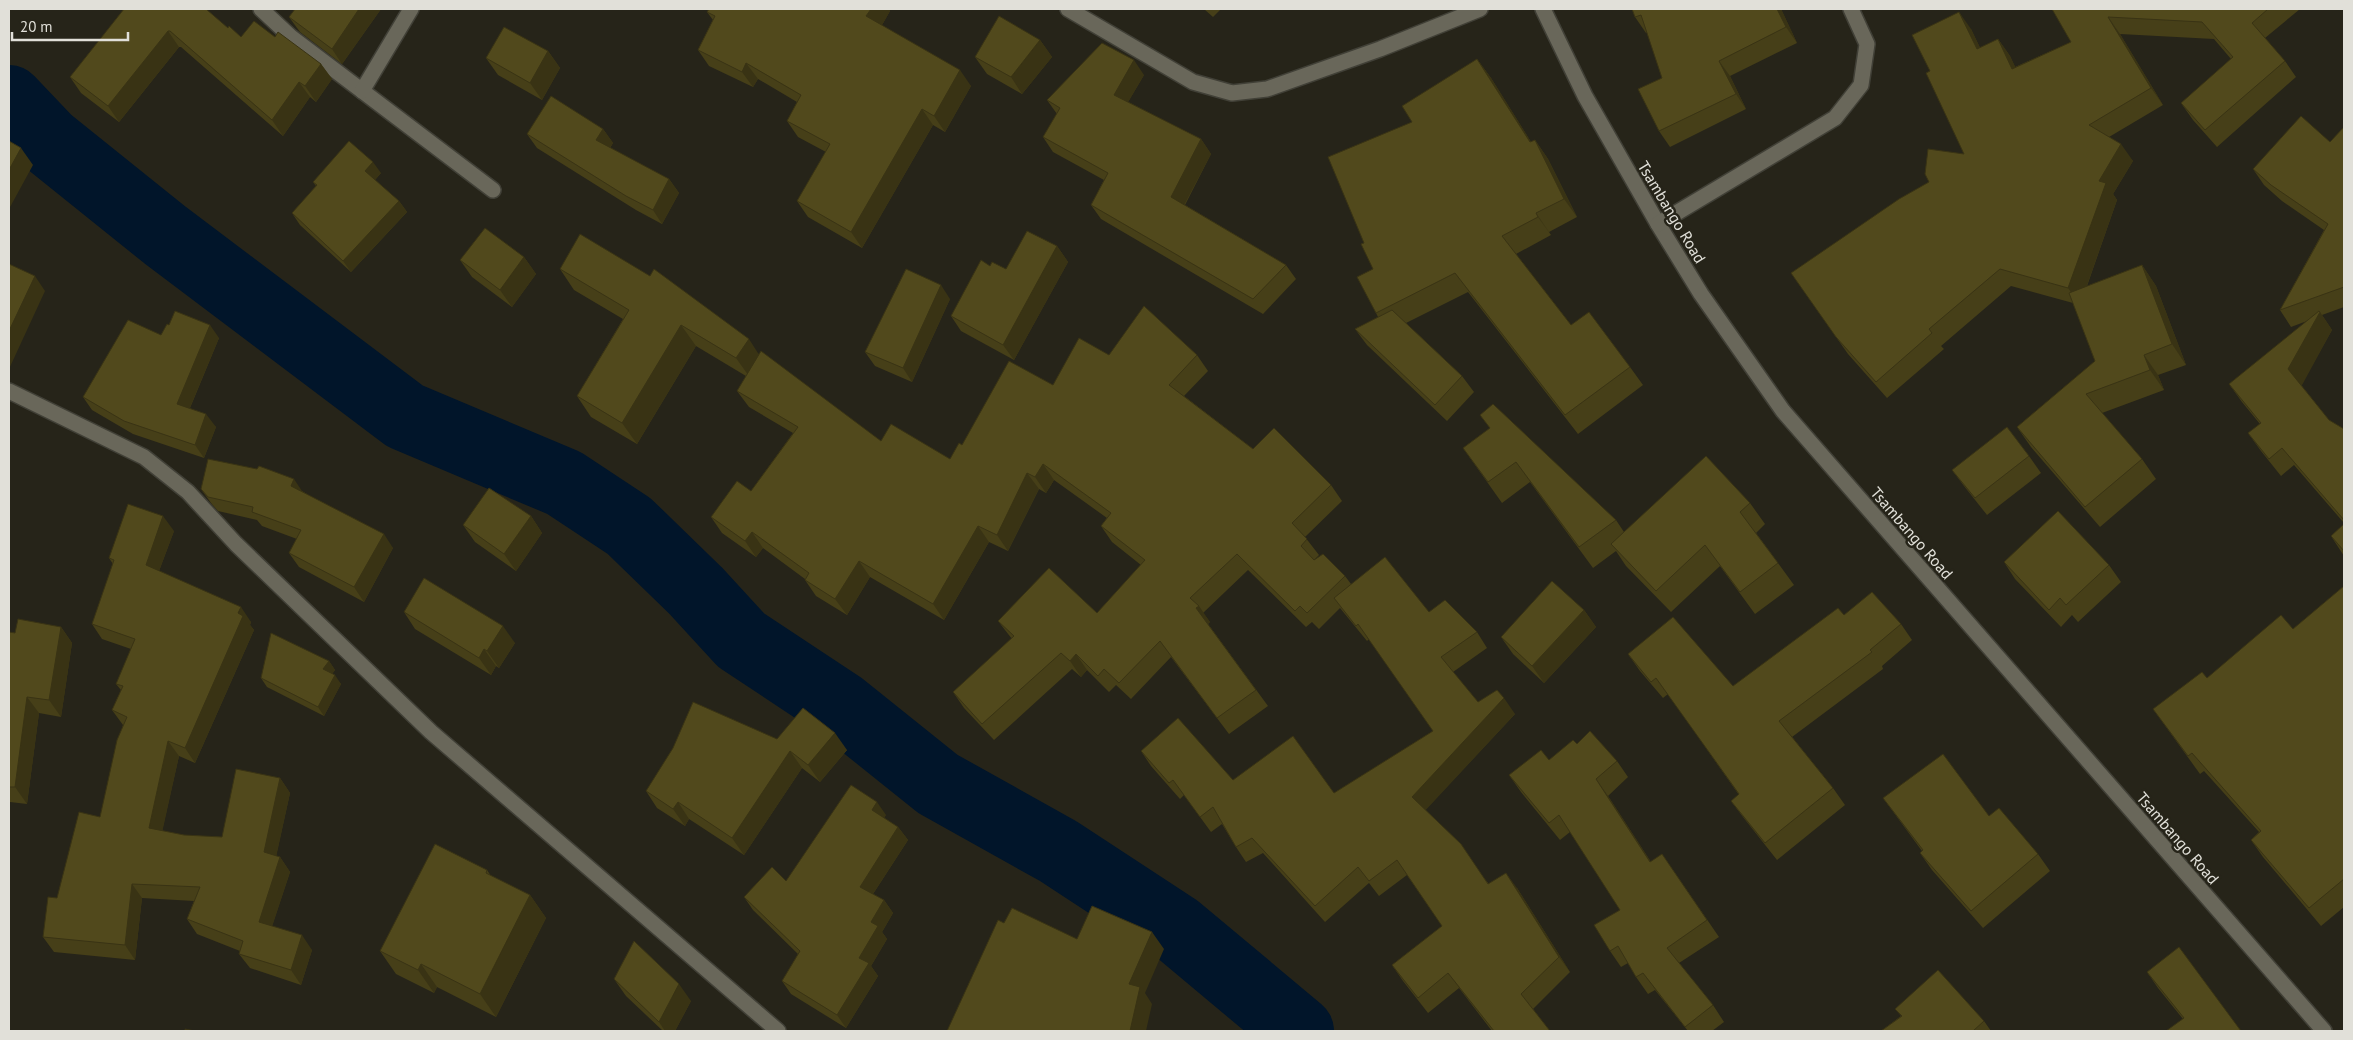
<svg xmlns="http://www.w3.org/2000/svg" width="2353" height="1040" viewBox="0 0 2353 1040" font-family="'PT Sans',sans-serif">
	<rect width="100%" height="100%" fill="#262419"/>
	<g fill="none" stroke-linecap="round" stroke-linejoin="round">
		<polyline stroke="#01152a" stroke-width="70" points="9,100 48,141 165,235 405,416 564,483 629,526 696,591 741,640 842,707 938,784 1058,851 1177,929 1299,1031"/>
		<defs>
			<g id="minor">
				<polyline points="261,9 291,37 493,190"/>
				<polyline points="1068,9 1193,82 1232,93 1267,89 1380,49 1480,9"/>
				<polyline points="1543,9 1585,96 1658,224 1701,294 1783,411 2324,1031"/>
				<polyline points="362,91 411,9"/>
				<polyline points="1658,224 1835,118 1861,85 1867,44 1851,9"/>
				<polyline points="9,391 144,457 188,492 236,544 431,732 778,1031"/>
			</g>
		</defs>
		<use href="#minor" stroke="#414037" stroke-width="18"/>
		<use href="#minor" stroke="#69675a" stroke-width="15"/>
	</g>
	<g fill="#463f18">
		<polygon points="124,9 228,28 241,37 275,37 321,64 332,79 316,102 310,97 283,136 181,47 179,47 119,122 81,93 70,77"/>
		<polygon points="381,9 342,64 300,32 289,17"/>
		<polygon points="709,9 888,9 890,11 882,25 971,86 945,132 933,125 862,248 808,217 797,201 826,152 798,137 787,121 797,102 758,79 753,87 709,66 698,50 713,20 707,12"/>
		<polygon points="1204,9 1221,9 1213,17"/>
		<polygon points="1632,9 1781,9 1797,43 1730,76 1746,109 1670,147 1659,131 1662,78 1647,32 1646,33 1635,17"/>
		<polygon points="2052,9 2300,9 2265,38 2285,61 2296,77 2217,147 2193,120 2181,103 2231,59 2214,39 2120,34 2163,105 2109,137 2133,161 2113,194 2117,200 2087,286 2142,265 2156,286 2186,365 2158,375 2164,390 2102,413 2142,459 2156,479 2100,527 2031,447 2017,427 2095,361 2073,303 2011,286 1941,346 1944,349 1887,398 1848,354 1791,273 1929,182 1964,154 1930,71 1971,29 1980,48 1998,39 2010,56 2015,67 2071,42"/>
		<polygon points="1040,40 1052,57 1022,94 987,74 975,57"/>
		<polygon points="548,51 560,68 542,100 498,75 486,58"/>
		<polygon points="1477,59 1491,78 1531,142 1535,140 1548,159 1577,217 1549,232 1551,235 1516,254 1571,325 1630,367 1643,385 1578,434 1468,292 1406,323 1462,376 1474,392 1447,421 1367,345 1355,329 1378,317 1376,313 1373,269 1364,243 1412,122"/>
		<polygon points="1144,75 1128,102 1201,139 1211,154 1185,205 1286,265 1296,279 1263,314 1101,219 1091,205 1104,180 1053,152 1043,137 1057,114 1047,100"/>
		<polygon points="2344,127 2344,307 2322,315 2332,330 2301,385 2329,420 2344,429 2344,523 2294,465 2281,476 2261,451 2248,433 2260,424 2242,402 2229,384 2307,321 2291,327 2280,310 2324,230 2282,201 2264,185 2253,169 2330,142"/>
		<polygon points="603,129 613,143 610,148 669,179 679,193 662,224 636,210 537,148 527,134"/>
		<polygon points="381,173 375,180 399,201 407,212 351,272 300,225 292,213 316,186 313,182"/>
		<polygon points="1057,246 1068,262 1014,360 961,331 951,316 1006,269"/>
		<polygon points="524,257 536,274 512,307 472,277 460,260"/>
		<polygon points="560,269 759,354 881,441 950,459 962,445 1053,385 1109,355 1197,355 1208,371 1184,396 1253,449 1331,485 1342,501 1305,537 1319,555 1314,560 1345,576 1351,584 1429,612 1477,632 1487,648 1453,672 1478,702 1515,714 1425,810 1489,884 1517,888 1570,972 1533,1009 1550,1031 1492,1031 1459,988 1428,1013 1403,981 1392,965 1442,926 1407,875 1379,896 1369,883 1325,922 1263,853 1246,862 1236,847 1222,824 1211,832 1184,795 1180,799 1151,766 1141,751 1233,780 1334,793 1433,731 1369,639 1367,641 1340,608 1319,629 1312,622 1306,627 1248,570 1203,613 1210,622 1208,624 1268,706 1229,734 1171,657 1131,699 1116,685 1109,692 1087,670 1081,677 1072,669 994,740 964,708 953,692 1012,639 998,621 1097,613 1141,565 1112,542 1101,526 1107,518 1054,480 1046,493 1039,489 1008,551 989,542 944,620 870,577 847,615 816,596 805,580 805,579 763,548 756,557 722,533 711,517 751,491 793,433 749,407 737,391 746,376 696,346 637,444 591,417 577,396 623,319 574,290"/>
		<polygon points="950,299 912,382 875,366 865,352"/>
		<polygon points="161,335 219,338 190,408 216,427 204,458 133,434 92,410 83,397"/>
		<polygon points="1480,415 1616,520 1624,532 1750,503 1765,524 1756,533 1794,585 1755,614 1720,566 1671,612 1626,566 1616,551 1593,568 1530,482 1502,503 1463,448 1490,428"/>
		<polygon points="2029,456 2041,473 1987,515 1964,486 1952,470"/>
		<polygon points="201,489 302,491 393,548 364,602 299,567 289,553 297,539 262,526 257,520 218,511 211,503"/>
		<polygon points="531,516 542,533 516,571 475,542 463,525"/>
		<polygon points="2344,524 2344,556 2331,536"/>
		<polygon points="174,531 159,571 251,622 250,625 254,630 195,763 179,756 162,831 184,835 222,837 280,778 290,793 276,856 280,857 290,872 272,926 312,950 301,985 250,968 239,954 240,951 197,934 187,919 194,901 142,898 135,960 54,952 43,937 57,898 100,817 123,725 112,710 121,690 116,684 131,649 102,639 92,624 113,564 109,558"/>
		<polygon points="2004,562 2109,565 2121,582 2078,622 2072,615 2061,627 2015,579"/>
		<polygon points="2344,586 2344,907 2321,926 2263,857 2251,840 2259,832 2204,771 2200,774 2153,709 2293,629"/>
		<polygon points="1584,610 1596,627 1544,683 1513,654 1501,637"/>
		<polygon points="404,612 515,643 499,668 496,666 491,675 415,629"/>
		<polygon points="1844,615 1901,624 1912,640 1882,666 1883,669 1792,737 1833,788 1845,805 1777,860 1743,817 1731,801 1739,795 1668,694 1663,698 1640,671 1628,654 1733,686"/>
		<polygon points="61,627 72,643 61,717 39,713 27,804 10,802 9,806 9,632 15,633"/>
		<polygon points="329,661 335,670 332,674 341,684 324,716 267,687 261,678"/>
		<polygon points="777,739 847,750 820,782 802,768 744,855 689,819 685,826 657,808 646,791"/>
		<polygon points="1577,744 1617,761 1628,777 1608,796 1651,862 1662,854 1719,937 1679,963 1713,1005 1724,1022 1712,1031 1688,1031 1655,990 1648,994 1636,977 1628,963 1621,967 1610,951 1620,910 1570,832 1560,840 1521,792 1509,775 1549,760"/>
		<polygon points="1883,798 1989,816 2038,854 2050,871 1983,928 1932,870 1920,853 1922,851"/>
		<polygon points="886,815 884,818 898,827 908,840 873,894 884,900 893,913 882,932 887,939 871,966 878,976 846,1028 791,994 782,981 798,954 753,910 744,897 786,881"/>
		<polygon points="487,870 491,876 530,895 546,918 496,1017 437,987 434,993 396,974 380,951"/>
		<polygon points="2147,972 2241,1031 2183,1019 2158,988"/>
		<polygon points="614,979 691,1001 675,1031 663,1031 626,996"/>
		<polygon points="1895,1009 1984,1021 1991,1031 1881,1031 1901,1016"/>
	</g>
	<g fill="#393314">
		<polygon points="359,9 381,9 342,64 332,49"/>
		<polygon points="871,9 888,9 890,11 878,32 866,16"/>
		<polygon points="1777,9 1781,9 1797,43 1786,27"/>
		<polygon points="1959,12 1971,29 1989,66 1977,49"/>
		<polygon points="2108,17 2120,34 2163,105 2151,88"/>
		<polygon points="168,31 179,47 119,122 108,106"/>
		<polygon points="1998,39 2010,56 2024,85 2012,69"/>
		<polygon points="1040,40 1052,57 1022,94 1011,77"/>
		<polygon points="548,51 560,68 542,100 530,83"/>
		<polygon points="1477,59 1491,78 1543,161 1530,142"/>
		<polygon points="1134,60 1144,75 1124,109 1114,95"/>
		<polygon points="1719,61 1730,76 1746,109 1736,94"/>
		<polygon points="746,63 758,79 753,87 742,72"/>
		<polygon points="321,64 332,79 316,102 305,86"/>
		<polygon points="960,70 971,86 945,132 934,116"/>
		<polygon points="299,82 310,97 283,136 272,120"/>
		<polygon points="922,109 933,125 862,248 851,232"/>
		<polygon points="603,129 613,143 606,154 596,140"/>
		<polygon points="1201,139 1211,154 1181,211 1171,197"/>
		<polygon points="1535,140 1548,159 1577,217 1564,199"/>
		<polygon points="2121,144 2133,161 2113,194 2117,200 2080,305 2068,288 2099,181"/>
		<polygon points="21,148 33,165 9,209 9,170"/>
		<polygon points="373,162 381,173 373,182 365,171"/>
		<polygon points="669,179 679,193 662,224 653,210"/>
		<polygon points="399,201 407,212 351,272 343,261"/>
		<polygon points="1536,213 1549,232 1551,235 1538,217"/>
		<polygon points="1057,246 1068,262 1014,360 1003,345"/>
		<polygon points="524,257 536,274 512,307 500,290"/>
		<polygon points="2142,265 2156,286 2186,365 2172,344"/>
		<polygon points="35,276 45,291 9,369 9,331"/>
		<polygon points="941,285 950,299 912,382 903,368"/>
		<polygon points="2320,312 2332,330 2301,387 2288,369"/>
		<polygon points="210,325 219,338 186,417 177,404"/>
		<polygon points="681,325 696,346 637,444 622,423"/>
		<polygon points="749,339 763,361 751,379 736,358"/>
		<polygon points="2144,355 2158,375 2164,390 2150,370"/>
		<polygon points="206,414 216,427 204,458 195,445"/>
		<polygon points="1043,464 1054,480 1046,493 1035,477"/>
		<polygon points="1027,473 1039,489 1008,551 997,535"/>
		<polygon points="294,479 304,494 291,486"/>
		<polygon points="163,516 174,531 156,579 146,565"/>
		<polygon points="531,516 542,533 516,571 504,554"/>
		<polygon points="978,526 989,542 944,620 933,604"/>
		<polygon points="752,532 763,548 756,557 745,541"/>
		<polygon points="384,534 393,548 364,602 354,587"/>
		<polygon points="859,561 870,577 847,615 835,599"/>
		<polygon points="1199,606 1210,622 1207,624 1196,608"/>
		<polygon points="241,607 251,622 250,625 254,630 195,763 185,748"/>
		<polygon points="1584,610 1596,627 1544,683 1532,666"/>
		<polygon points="503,626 515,643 499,668 487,651"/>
		<polygon points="61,627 72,643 61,717 49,700"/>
		<polygon points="484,649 496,666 491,675 479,658"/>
		<polygon points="1076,654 1087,670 1081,677 1070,661"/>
		<polygon points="329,661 335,670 329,678 323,669"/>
		<polygon points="335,675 341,684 324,716 318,707"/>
		<polygon points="27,697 39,713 27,804 15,787"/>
		<polygon points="1504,698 1515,714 1423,813 1412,797"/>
		<polygon points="835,733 847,750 820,782 808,765"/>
		<polygon points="168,741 179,756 160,842 149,828"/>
		<polygon points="790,751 802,768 744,855 732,838"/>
		<polygon points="280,778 290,793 274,867 264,852"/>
		<polygon points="1596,779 1608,796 1662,879 1650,862"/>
		<polygon points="678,802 689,819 685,826 673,809"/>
		<polygon points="877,802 886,815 881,823 872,810"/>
		<polygon points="898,827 908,840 869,900 860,887"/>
		<polygon points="280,857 290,872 269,936 259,922"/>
		<polygon points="1506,873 1517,888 1570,972 1559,957"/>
		<polygon points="132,884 142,898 135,960 125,945"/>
		<polygon points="530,895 546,918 496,1017 480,994"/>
		<polygon points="884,900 893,913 882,932 887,939 871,966 878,976 846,1028 837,1015 859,958 871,922"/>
		<polygon points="1152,932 1164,949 1145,993 1152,1004 1146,1031 1130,1031 1129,984"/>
		<polygon points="302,935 312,950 301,985 291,970"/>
		<polygon points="421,964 437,987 434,993 418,970"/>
		<polygon points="679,984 691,1001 675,1031 665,1031 659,1022"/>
	</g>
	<g fill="#51491c" stroke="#393314">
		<polygon points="124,9 206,9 228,28 229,26 241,37 254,21 275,37 278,32 321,64 305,86 299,82 272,120 170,31 168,31 108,106 70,77"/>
		<polygon points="295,9 359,9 332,49 289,17"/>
		<polygon points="709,9 871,9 866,16 960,70 934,116 922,109 851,232 797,201 830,144 787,121 801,95 746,63 742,72 698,50 715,16 707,12"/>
		<polygon points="1632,9 1777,9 1786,27 1719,61 1736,94 1659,131 1638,89 1662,78 1641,15 1635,17"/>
		<polygon points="2052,9 2268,9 2252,23 2285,61 2205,130 2181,103 2233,57 2202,22 2108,17 2151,88 2089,125 2121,144 2099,181 2106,183 2068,288 2000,269 1929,329 1932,333 1876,382 1836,337 1791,273 1899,199 1929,182 1925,174 1928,149 1964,154 1926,73 1930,71 1912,35 1959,12 1977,49 1998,39 2012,69 2071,42"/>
		<polygon points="999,16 1040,40 1011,77 975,57"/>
		<polygon points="504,27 548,51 530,83 486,58"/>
		<polygon points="1102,43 1134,60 1114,95 1201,139 1171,197 1286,265 1253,299 1091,205 1108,173 1043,137 1060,108 1047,100"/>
		<polygon points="1477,59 1530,142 1535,140 1564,199 1536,213 1538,217 1502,236 1571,325 1589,312 1630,367 1565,415 1455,273 1376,313 1357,277 1373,269 1361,244 1364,243 1328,157 1412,122 1402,106"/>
		<polygon points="551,96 603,129 596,140 669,179 653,210 626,196 527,134"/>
		<polygon points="2301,116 2330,142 2344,127 2344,287 2280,310 2328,224 2271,185 2253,169"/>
		<polygon points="9,141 21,148 9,170"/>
		<polygon points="349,141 373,162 365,171 399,201 343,261 292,213 317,185 313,182"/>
		<polygon points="485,228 524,257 500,290 460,260"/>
		<polygon points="1027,231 1057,246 1003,345 951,316 981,260 990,266 992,262 1006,269"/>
		<polygon points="580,234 650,276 654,269 749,339 736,358 681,325 622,423 577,396 629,310 560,269"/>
		<polygon points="9,264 35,276 9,331"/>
		<polygon points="2142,265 2172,344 2144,355 2150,370 2086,394 2142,459 2085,507 2017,427 2095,361 2069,293"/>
		<polygon points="906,269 941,285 903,368 865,352"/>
		<polygon points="1144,306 1197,355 1169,385 1253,449 1274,428 1331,485 1292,523 1307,539 1301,546 1314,560 1323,554 1345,576 1307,613 1300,606 1295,611 1237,554 1190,598 1199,606 1196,608 1256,690 1217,718 1160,641 1119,683 1104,669 1098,676 1076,654 1070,661 1061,653 982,724 953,692 1014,636 998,621 1049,568 1097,613 1145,560 1101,526 1111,513 1043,464 1035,477 1027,473 997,535 978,526 933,604 859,561 835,599 805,580 809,573 752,532 745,541 711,517 737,481 751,491 798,427 737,391 761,351 881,441 891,424 950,459 959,443 962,445 1009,361 1053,385 1079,338 1109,355"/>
		<polygon points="1392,310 1462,376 1435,405 1355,329"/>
		<polygon points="175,311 210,325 177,404 206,414 195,445 124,421 83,397 128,320 161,335 167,324 169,325"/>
		<polygon points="2319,311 2320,312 2288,369 2329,420 2344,429 2344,520 2282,448 2269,459 2248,433 2261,423 2229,384"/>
		<polygon points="1493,404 1616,520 1579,547 1516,462 1488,482 1463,448 1490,428 1480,415"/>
		<polygon points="2007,427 2029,456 1975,498 1952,470"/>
		<polygon points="1706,456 1750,503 1740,512 1778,563 1740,592 1705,545 1656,591 1611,544"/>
		<polygon points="208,459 257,469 259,466 294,479 291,486 384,534 354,587 289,553 301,530 252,512 253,507 208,497 201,489"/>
		<polygon points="489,488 531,516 504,554 463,525"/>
		<polygon points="128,504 163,516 146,565 241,607 238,613 243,616 185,748 168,741 149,828 184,835 222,837 236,769 280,778 264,852 280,857 259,922 302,935 291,970 239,954 243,941 187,919 200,887 132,884 125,945 43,937 48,897 57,898 79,812 100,817 117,740 127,717 112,710 123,686 116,684 135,639 92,624 114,560 109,558"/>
		<polygon points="2058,511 2109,565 2066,605 2060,598 2049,610 2004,562"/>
		<polygon points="2344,524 2344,551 2331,536"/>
		<polygon points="1385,557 1429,612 1445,600 1477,632 1441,657 1478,702 1497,690 1504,698 1412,797 1461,844 1488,884 1506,873 1559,957 1521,994 1550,1031 1494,1031 1448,973 1418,998 1392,965 1442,926 1397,860 1369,881 1358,867 1315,906 1252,838 1236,847 1213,807 1200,817 1173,780 1169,783 1141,751 1178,718 1233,780 1293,736 1334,793 1433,731 1358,624 1356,626 1334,598"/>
		<polygon points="424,578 503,626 487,651 484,649 479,658 404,612"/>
		<polygon points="1552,581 1584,610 1532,666 1501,637"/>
		<polygon points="2344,586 2344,879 2309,908 2251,840 2261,831 2192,753 2188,756 2153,709 2202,672 2207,678 2281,615 2293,629"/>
		<polygon points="1872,592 1901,624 1870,650 1872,652 1779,721 1833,788 1765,843 1731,801 1739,794 1656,678 1651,682 1628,654 1673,617 1733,686 1838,608 1844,615"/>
		<polygon points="18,619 61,627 49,700 27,697 15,787 9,787 9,632 15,633"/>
		<polygon points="271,633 329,661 323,669 335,675 318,707 261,678"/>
		<polygon points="693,702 777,739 803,708 835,733 808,765 790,751 732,838 678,802 673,809 646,791 673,748"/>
		<polygon points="1590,731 1617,761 1596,779 1650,862 1662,854 1707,920 1667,948 1713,1005 1685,1027 1643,973 1636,977 1618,946 1610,951 1594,925 1620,910 1559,815 1549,823 1509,775 1541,750 1549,760 1573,740 1577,744"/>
		<polygon points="1943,754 1989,816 1999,808 2038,854 1971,911 1920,853 1923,850 1883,798"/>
		<polygon points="851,785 877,802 872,810 898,827 860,887 884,900 871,922 878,926 859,958 869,963 837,1015 782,981 800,951 744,897 772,867 786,881"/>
		<polygon points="435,844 487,870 486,873 530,895 480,994 421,964 418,970 380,951"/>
		<polygon points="1092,906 1152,932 1129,984 1140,987 1130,1031 947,1031 998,920 1004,923 1012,908 1077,939"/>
		<polygon points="634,941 679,984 659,1022 614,979"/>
		<polygon points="2179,947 2241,1031 2166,1031 2184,1018 2147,972"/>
		<polygon points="1938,970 1984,1021 1973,1031 1881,1031 1902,1016 1895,1009"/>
		<polygon points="185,1029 195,1031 185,1031"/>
	</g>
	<g text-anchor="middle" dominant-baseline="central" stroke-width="5" stroke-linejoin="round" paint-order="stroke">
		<g font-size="16" fill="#e1e0d9" stroke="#262419">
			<text transform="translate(1672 212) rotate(59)">Tsambango Road</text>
			<text transform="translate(1912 533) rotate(49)">Tsambango Road</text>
			<text transform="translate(2178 838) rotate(49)">Tsambango Road</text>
		</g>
	</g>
	<rect width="2353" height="1040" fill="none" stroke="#e1e0d9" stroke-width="20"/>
	<path d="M12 32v8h116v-8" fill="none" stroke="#e1e0d9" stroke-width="2.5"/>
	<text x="20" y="32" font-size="15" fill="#e1e0d9" stroke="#262419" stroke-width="4" paint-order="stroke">20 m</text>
</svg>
